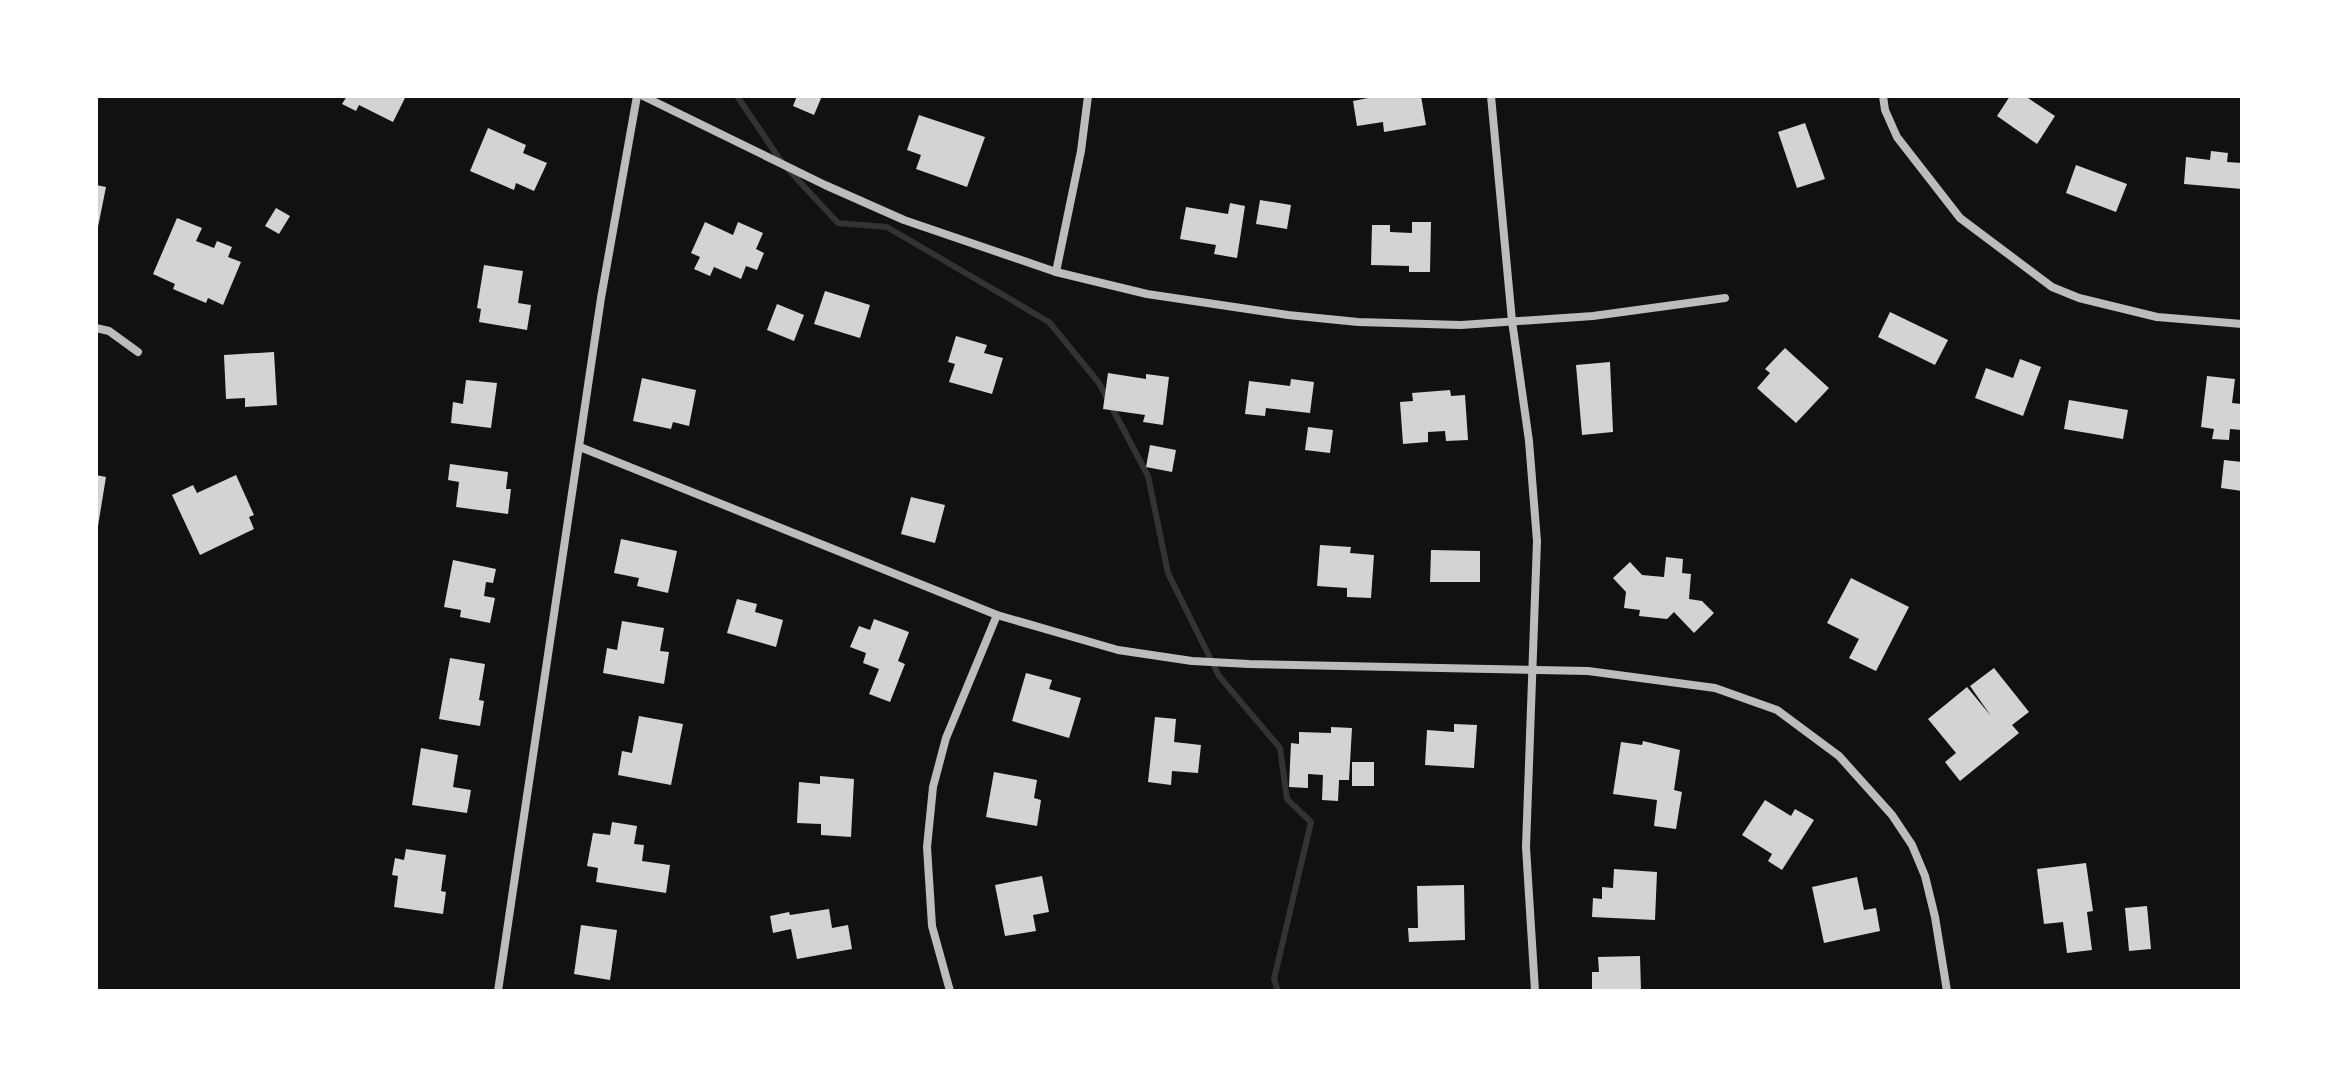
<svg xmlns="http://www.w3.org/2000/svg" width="2338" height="1087" viewBox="0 0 2338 1087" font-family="Arial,sans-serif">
	<rect width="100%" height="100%" fill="#111"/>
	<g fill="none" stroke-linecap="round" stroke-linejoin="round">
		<polyline stroke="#333" stroke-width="6" points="737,96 783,164 838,223 887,227 1049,322 1099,383 1148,476 1168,573 1219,676 1280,748 1287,799 1311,822 1274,979 1278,991"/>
	</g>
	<g fill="#d3d3d3">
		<polygon points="347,96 406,96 393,122 359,105 356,111 342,104"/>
		<polygon points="797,96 822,96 814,115 793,106"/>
		<polygon points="1378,96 1421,96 1426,125 1384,132 1383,122 1357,126 1353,101"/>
		<polygon points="2010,96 2025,96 2055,116 2037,144 1997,116"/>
		<polygon points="919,115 985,137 967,187 916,169 921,155 907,150"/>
		<polygon points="1805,123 1825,179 1797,188 1778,132"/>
		<polygon points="488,128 526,145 523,153 547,163 534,191 516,183 514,190 470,171"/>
		<polygon points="2211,151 2228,153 2227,162 2242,163 2242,189 2184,184 2186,157 2210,160"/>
		<polygon points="2076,165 2127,184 2116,212 2066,193"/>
		<polygon points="96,185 106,187 97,232 96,232"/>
		<polygon points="1260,200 1291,205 1287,229 1256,224"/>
		<polygon points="1230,203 1245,206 1237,258 1214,254 1216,245 1180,239 1186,207 1228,214"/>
		<polygon points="276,208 290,216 279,234 265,226"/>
		<polygon points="177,218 202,228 196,241 214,248 217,241 232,247 228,257 241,262 223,305 208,298 206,303 173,289 175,284 153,274"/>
		<polygon points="705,222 733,235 738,222 763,233 756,249 764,253 757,270 746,266 741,279 714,267 710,276 694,269 700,257 691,253"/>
		<polygon points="1412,222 1431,222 1430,272 1409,272 1409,266 1371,265 1372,225 1390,225 1390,232 1412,233"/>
		<polygon points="484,265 523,271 518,303 531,305 527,330 479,322 481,309 477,308"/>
		<polygon points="825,291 870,305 860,338 814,324"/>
		<polygon points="777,304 804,315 794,341 767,330"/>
		<polygon points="1890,312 1948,340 1935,365 1878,337"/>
		<polygon points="956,336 987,345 984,353 1003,358 992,394 949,382 955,364 948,362"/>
		<polygon points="1785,348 1829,388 1796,423 1757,388 1770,373 1765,369"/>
		<polygon points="274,352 277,405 245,407 245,398 226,399 224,355"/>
		<polygon points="2020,359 2041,367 2023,416 1975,398 1986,368 2013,378"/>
		<polygon points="1610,362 1613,432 1582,435 1576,365"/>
		<polygon points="1108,373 1146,379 1146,374 1169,377 1163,425 1143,422 1145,415 1103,409"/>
		<polygon points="2207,376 2235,379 2232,403 2242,404 2242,430 2230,429 2229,440 2212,439 2214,429 2201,427"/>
		<polygon points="642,378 696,390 689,426 673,422 671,429 633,421"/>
		<polygon points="1291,379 1314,382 1310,413 1266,408 1265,416 1245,414 1249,381 1290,386"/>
		<polygon points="466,380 497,383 491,428 451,423 453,402 463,404"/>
		<polygon points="1450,390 1451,396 1465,395 1468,440 1446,441 1445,431 1428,432 1428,442 1403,444 1400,402 1413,401 1412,393"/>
		<polygon points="2069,400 2128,410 2123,439 2064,429"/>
		<polygon points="1308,427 1333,430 1330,453 1305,450"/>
		<polygon points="1150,445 1176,450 1172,472 1146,467"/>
		<polygon points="2224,460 2242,462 2242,491 2221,488"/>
		<polygon points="450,464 508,472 506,489 511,489 508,514 456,507 459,482 448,480"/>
		<polygon points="96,475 106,477 98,526 96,525"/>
		<polygon points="236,475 254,515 249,517 254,529 200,555 172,495 193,485 197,493"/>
		<polygon points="911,497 945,505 935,543 901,534"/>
		<polygon points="621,539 677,551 668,593 637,586 639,578 614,573"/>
		<polygon points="1320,545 1351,547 1350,553 1374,555 1371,598 1347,597 1347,588 1317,586"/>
		<polygon points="1431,550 1480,551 1480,582 1430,582"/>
		<polygon points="1666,557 1683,559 1682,573 1691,574 1689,599 1702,601 1714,613 1694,633 1674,612 1667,619 1639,616 1640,610 1624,608 1626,592 1613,578 1630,562 1642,575 1664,577"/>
		<polygon points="453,560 496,569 493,583 486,582 484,596 495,598 490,623 460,617 461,610 444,607"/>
		<polygon points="1851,578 1909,607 1876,671 1849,658 1859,639 1827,623"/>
		<polygon points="737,599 757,604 755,612 783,620 776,647 727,633"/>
		<polygon points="874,619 909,632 898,661 905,664 890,702 869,694 879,669 863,663 866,653 850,647 859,626 870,630"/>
		<polygon points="622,621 664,628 660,651 669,652 664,684 603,673 607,648 617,650"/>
		<polygon points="450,658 485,664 479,700 484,701 480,726 439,719"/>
		<polygon points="1994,668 2029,712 2012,725 2019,733 1960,781 1945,762 1956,753 1928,719 1967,687 1991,716 1970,686"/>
		<polygon points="1026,673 1052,680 1049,689 1081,698 1069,738 1012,721"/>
		<polygon points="639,716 683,724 671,785 618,775 622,751 632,753"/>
		<polygon points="1155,717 1176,719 1174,742 1201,745 1198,773 1172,771 1171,785 1148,782"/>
		<polygon points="1454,724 1477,725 1474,768 1425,765 1427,730 1454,732"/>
		<polygon points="1331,727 1352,728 1349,780 1339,780 1338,801 1322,800 1323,775 1308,774 1308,788 1289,787 1291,743 1299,744 1299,732 1331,733"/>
		<polygon points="1643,741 1680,750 1674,790 1682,792 1676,829 1654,826 1657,800 1613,794 1621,742 1642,745"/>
		<polygon points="421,748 458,755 453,787 471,790 467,813 412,805"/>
		<rect x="1352" y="762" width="22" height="24"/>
		<polygon points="994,772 1037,780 1034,798 1041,800 1037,826 986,817"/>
		<polygon points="820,776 854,779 851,837 821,835 821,824 797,823 799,782 820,784"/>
		<polygon points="1765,800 1791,816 1795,809 1814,820 1782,870 1768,861 1772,854 1742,835"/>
		<polygon points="612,822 637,826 634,844 644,845 642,861 670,865 666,893 596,882 598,868 587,866 593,833 610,835"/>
		<polygon points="406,849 446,855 441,891 446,892 443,914 394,907 398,876 392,875 395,858 404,860"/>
		<polygon points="2086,863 2093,911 2087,912 2092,950 2067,953 2063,922 2044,924 2037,869"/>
		<polygon points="1614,869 1657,872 1655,920 1592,917 1593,898 1602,899 1602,887 1613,888"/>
		<polygon points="1042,876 1049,912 1033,915 1036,931 1005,936 995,885"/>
		<polygon points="1857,877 1864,910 1876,908 1880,931 1824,943 1812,887"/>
		<polygon points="1464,885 1465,940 1409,942 1408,928 1418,928 1417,886"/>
		<polygon points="2147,906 2151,949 2129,951 2125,908"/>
		<polygon points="829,909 832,928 848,925 852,949 797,959 791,929 773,933 770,916 789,912 790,915"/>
		<polygon points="581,925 617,930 610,980 574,974"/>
		<polygon points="1640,956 1641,991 1592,991 1592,972 1599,972 1598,957"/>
	</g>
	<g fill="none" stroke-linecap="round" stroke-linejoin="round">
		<g stroke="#bcbcbc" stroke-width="8">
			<polyline points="643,96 825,185 904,220 1056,272 1147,294 1288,315 1358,322 1461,325 1593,316 1725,298"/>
			<polyline points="1491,96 1512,321 1529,441 1537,541 1526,847 1535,991"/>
			<polyline points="1883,96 1885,110 1897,137 1960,218 2052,287 2079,298 2157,317 2242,324"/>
			<polyline points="1056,272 1081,151 1088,96"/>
			<polyline points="96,328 109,331 138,352"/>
			<polyline points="580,447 997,615 1118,650 1192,661 1249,664 1588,671 1715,688 1777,710 1839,756 1892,815 1912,845 1925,876 1935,917 1947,991"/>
			<polyline points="498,991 601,298 637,96"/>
			<polyline points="950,991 932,926 927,847 933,787 946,738 997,615"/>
		</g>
	</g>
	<rect width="2338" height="1087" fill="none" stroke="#ffffff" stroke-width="196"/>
</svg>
